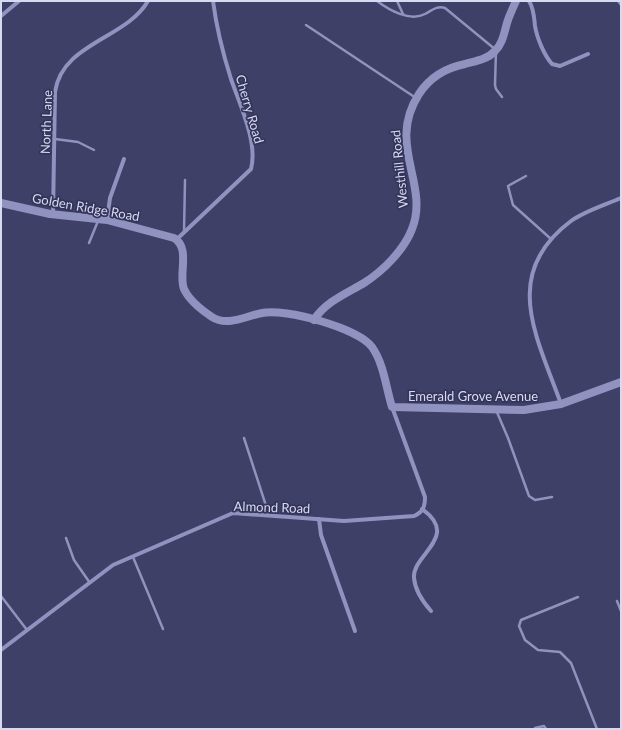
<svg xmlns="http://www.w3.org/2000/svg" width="622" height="730" viewBox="0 0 622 730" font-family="Lato,sans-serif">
	<rect width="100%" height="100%" fill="#3f4067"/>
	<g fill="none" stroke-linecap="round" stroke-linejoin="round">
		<g stroke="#9092bf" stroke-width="2.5">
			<path d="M377 1C389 10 410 22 425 14 431 11 437 5 445 8L496 50 495 85 496 89 502 97"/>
			<polyline points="397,1 403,14"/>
			<polyline points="618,1 621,5"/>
			<polyline points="306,25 416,98"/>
			<polyline points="55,139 78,142 94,150"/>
			<polyline points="526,176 508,186 513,205 551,239"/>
			<polyline points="184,232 185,180"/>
			<polyline points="89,243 98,221"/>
			<polyline points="496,410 508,438 529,496 535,500 552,497"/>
			<polyline points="244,438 269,515"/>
			<polyline points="66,538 74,560 90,583"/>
			<polyline points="133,557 163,629"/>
			<polyline points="1,596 27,630"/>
			<polyline points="578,597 521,620 519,626 525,640 538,650 560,652 571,663 597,729"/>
			<polyline points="617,601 621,611"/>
			<polyline points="535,728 544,726 546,729"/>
		</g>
		<g stroke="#9092bf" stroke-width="4">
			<path d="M529 1C534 9 534 17 535 26 537 38 544 55 552 64L560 66 588 54"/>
			<polyline points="1,16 19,1"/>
			<path d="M53 215 55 92C62 43 126 39 148 1"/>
			<polyline points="107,220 110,198 124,159"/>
			<path d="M176 240 251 169C258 142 240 105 231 79 224 57 216 24 213 1"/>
			<path d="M561 404C537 337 500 274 571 221 585 211 605 205 621 198"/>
			<path d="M422 509C461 537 412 554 414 578 415 590 423 602 431 611"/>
			<polyline points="319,519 321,535 355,631"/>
			<path d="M1 650 113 565 233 513 344 521 414 516C423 512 425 507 425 497L392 407"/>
		</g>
		<g stroke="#9092bf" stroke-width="8">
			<path d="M1 203 50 214 107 220 174 238C191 248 178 275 184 289 189 300 203 311 212 317 227 327 246 316 262 313 285 308 358 328 372 347 384 364 386 388 392 407L524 410 561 404 621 382"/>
			<path d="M314 320C325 302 347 293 364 283 383 271 404 250 412 229 430 184 386 145 419 94 430 77 445 68 465 64 476 61 488 59 495 51 503 43 504 33 507 23 509 16 513 8 516 1"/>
		</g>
	</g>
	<g text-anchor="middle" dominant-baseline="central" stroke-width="3.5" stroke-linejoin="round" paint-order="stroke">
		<g font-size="13" fill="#d8daf2" stroke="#35355b">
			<text transform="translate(250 109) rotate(74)">Cherry Road</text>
			<text transform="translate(46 122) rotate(-88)">North Lane</text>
			<text transform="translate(399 169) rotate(-96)">Westhill Road</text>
			<text transform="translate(86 207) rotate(10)">Golden Ridge Road</text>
			<text x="473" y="396">Emerald Grove Avenue</text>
			<text transform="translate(272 507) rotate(2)">Almond Road</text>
		</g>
	</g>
	<rect width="622" height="730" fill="none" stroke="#d8daf2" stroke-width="4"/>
</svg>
